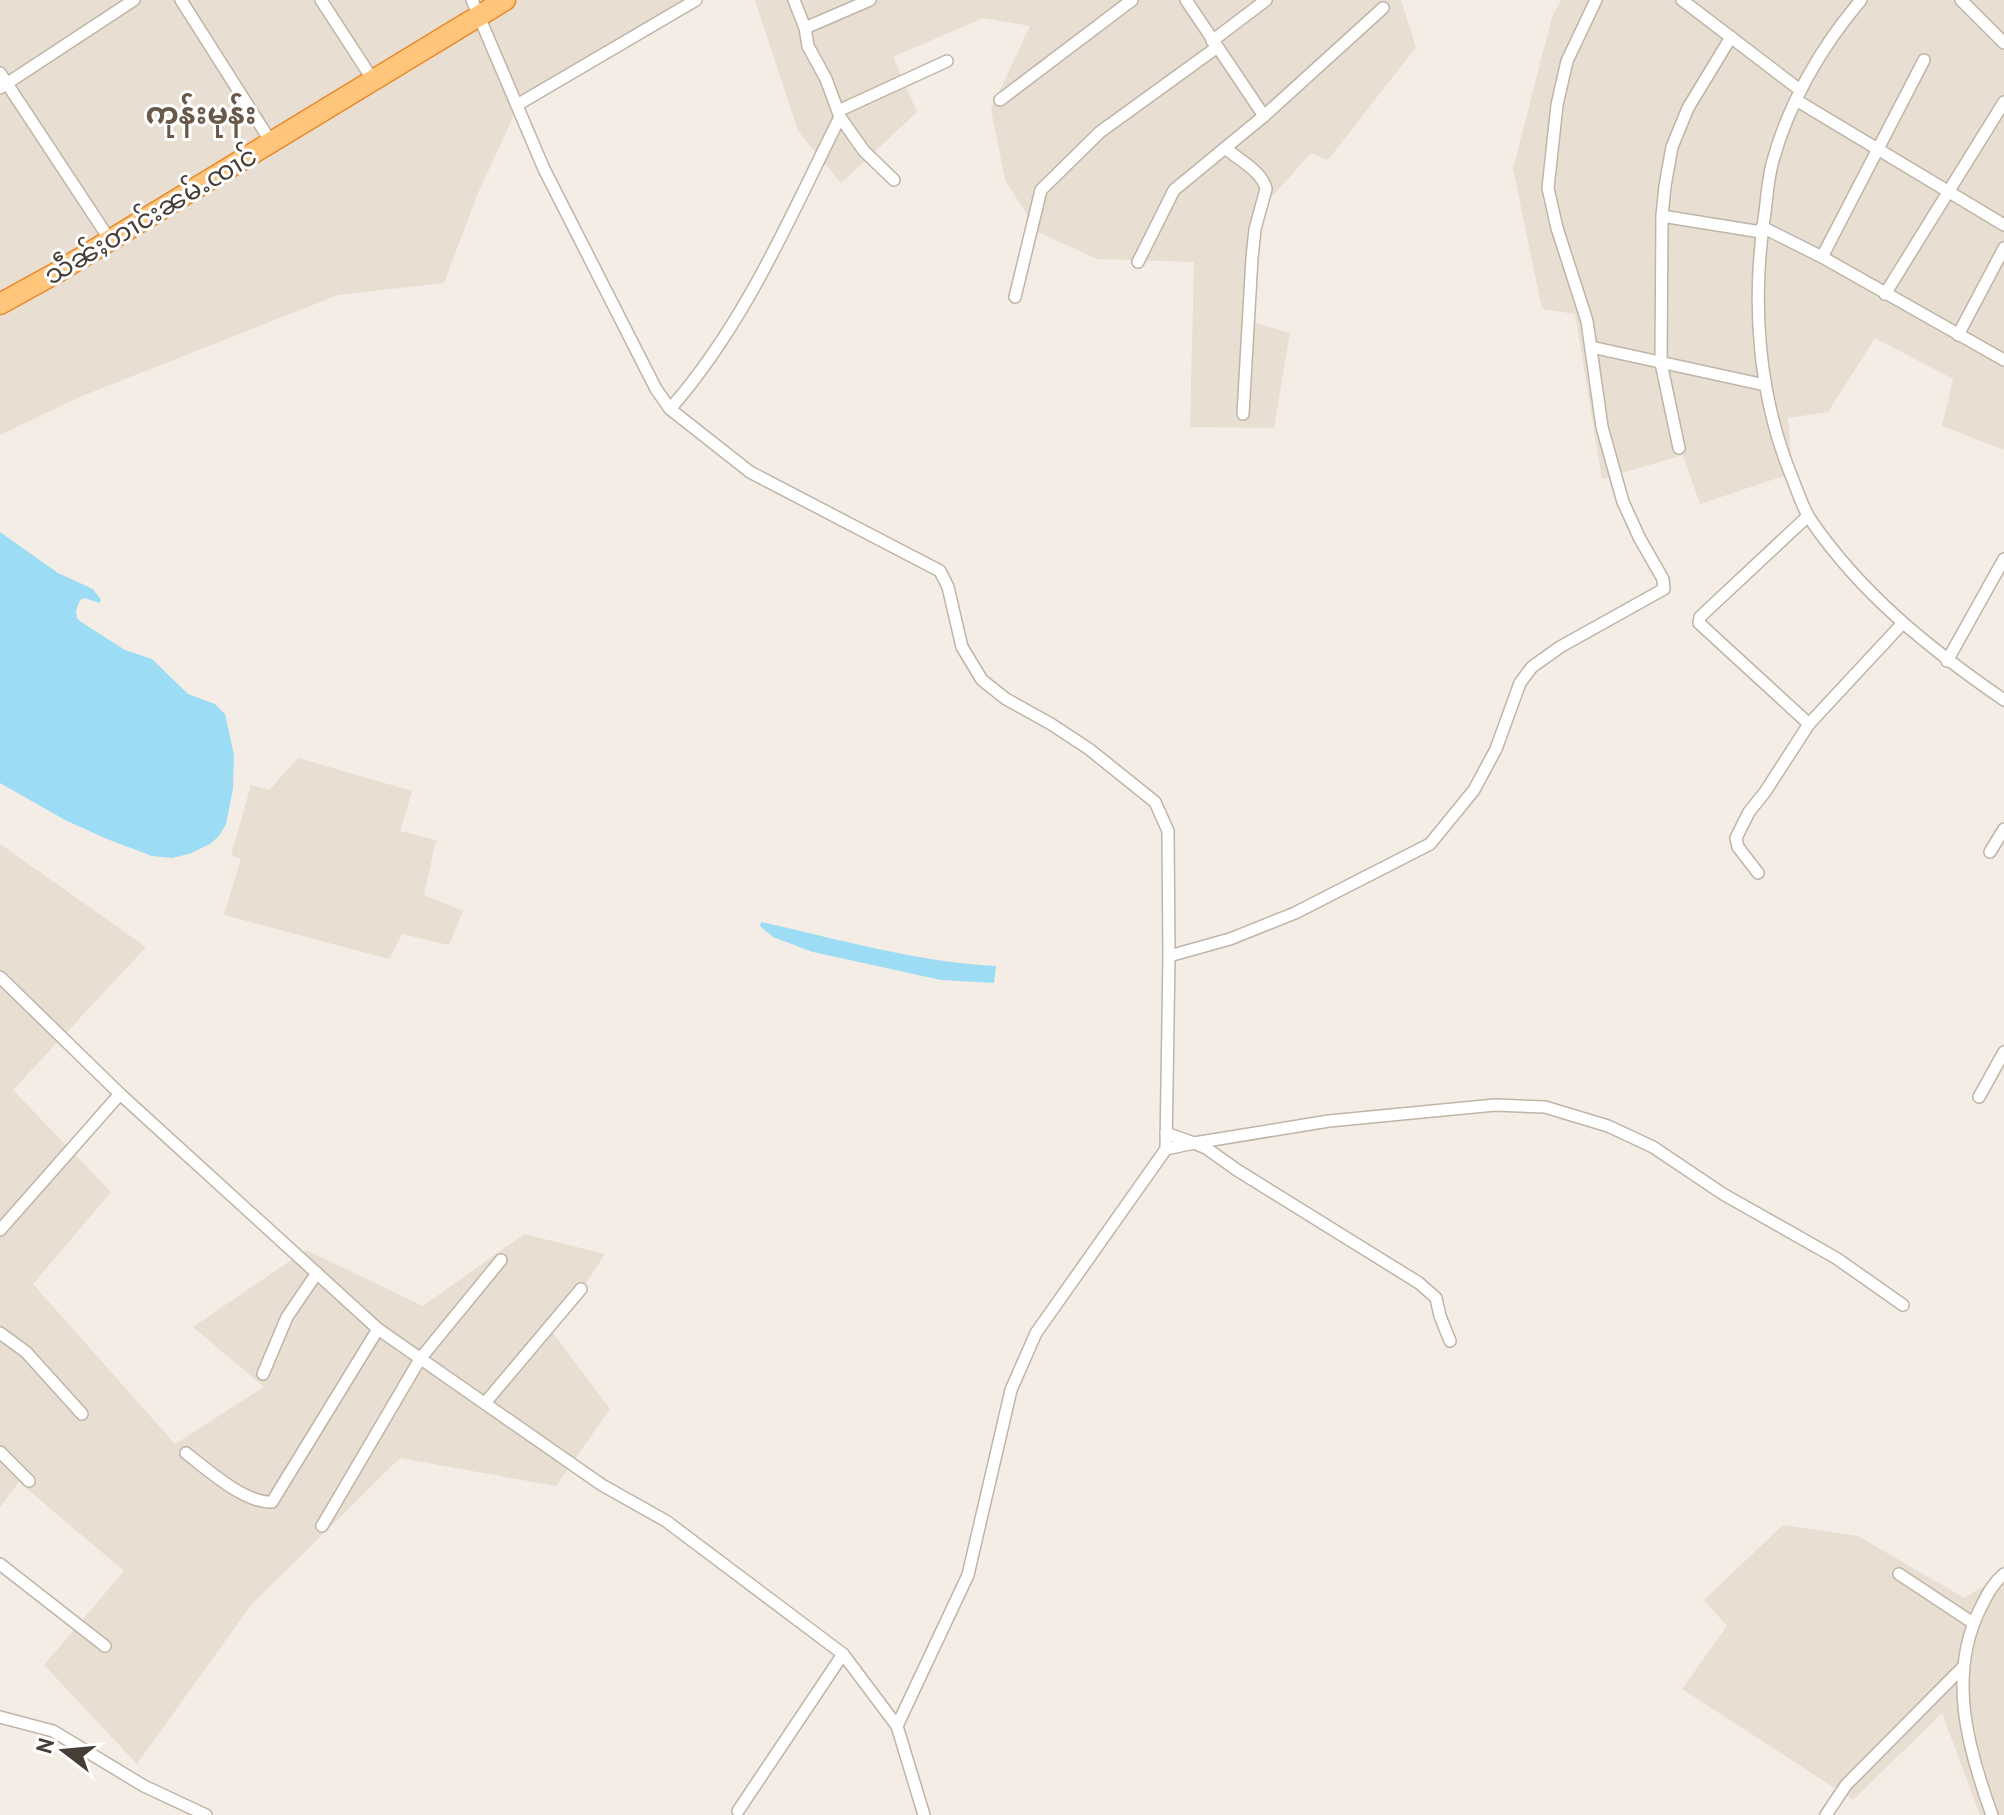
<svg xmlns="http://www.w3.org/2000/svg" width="2004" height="1815" viewBox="0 0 2004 1815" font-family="'PT Sans','Noto Sans Myanmar',sans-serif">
	<rect width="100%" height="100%" fill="#f4ede5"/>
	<g fill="#e8ded2">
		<polygon points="0,0 692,0 518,106 478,193 444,283 338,295 77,398 0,435"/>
		<polygon points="755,0 1401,0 1416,47 1328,160 1311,153 1252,219 1245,320 1290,333 1274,428 1190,427 1194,262 1097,259 1038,232 1005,180 991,109 1030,26 983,18 893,57 917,112 841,183 798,131"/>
		<polygon points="1561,0 2004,0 2004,450 1942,426 1953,379 1875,338 1828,412 1788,418 1793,473 1700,504 1683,455 1602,479 1575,314 1542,309 1513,169 1552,17"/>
		<polygon points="298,758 412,791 400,831 436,840 424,895 463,911 449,945 402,934 389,959 224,915 241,859 231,855 251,785 269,790"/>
		<polygon points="0,844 146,947 13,1090 111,1192 33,1284 175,1444 264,1387 193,1327 306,1250 423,1306 524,1234 605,1254 553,1333 610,1409 556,1486 400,1458 251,1605 137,1764 44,1665 124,1571 19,1482 0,1507"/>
		<polygon points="1783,1525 1858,1536 1964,1598 2004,1575 2004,1815 1980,1815 1942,1713 1853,1800 1682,1689 1727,1626 1704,1600"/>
	</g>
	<g fill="#9cdcf5">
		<polygon points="0,532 58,573 93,589 101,600 99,603 85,598 80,600 76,611 77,618 81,622 125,650 152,659 188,694 215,704 225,714 234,755 233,789 226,824 219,836 210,844 189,854 172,858 152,856 107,839 65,820 0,783"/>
		<path d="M761 922C839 939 916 962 996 966L994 983 941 980 813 952 773 937 760 926Z"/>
	</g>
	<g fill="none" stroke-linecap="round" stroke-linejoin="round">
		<defs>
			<g id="minor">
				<polyline points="181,0 271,142"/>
				<polyline points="321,0 373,80"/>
				<polyline points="472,0 544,169 656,389 670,409 750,472 940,571 948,587 962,647 982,680 1006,699 1051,724 1089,749 1155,802 1168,831 1169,956 1166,1149 1036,1333 1011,1390 968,1575 897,1726"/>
				<polyline points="794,0 805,28 808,46 826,79 840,117 864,151 894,180"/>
				<polyline points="1186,0 1264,116"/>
				<polyline points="1682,0 1800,90"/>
				<path d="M1861 0C1821 47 1788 104 1772 164 1768 180 1767 196 1765 212 1751 303 1758 396 1793 480 1798 493 1803 508 1810 519 1861 594 1930 649 2004 700"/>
				<polyline points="1961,0 2004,43"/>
				<polyline points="805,28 870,0"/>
				<polyline points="1212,41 1266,0"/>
				<polyline points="0,73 110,240"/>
				<polyline points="0,88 134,0"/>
				<polyline points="1000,100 1132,0"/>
				<polyline points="1796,100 2004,225"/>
				<polyline points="517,105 696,0"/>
				<polyline points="838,111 947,61"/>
				<path d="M1225 148C1238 159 1263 172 1266 189L1255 229 1252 258 1243 414"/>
				<polyline points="1662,216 1761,232"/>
				<polyline points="1762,227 1822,257 2004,360"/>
				<polyline points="1822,257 1924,60"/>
				<polyline points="1138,262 1174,190 1264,116 1383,8"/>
				<polyline points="1885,294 2004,102"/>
				<polyline points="1015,297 1041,190 1100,132 1216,48"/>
				<polyline points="1958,335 2004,248"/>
				<polyline points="1591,347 1765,385"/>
				<path d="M670 409C745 324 790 217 840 117"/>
				<polyline points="1679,448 1661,363 1662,216 1665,186 1672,147 1688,108 1731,37"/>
				<polyline points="1808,516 1700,617 1699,623 1809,724"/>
				<polyline points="1947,661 2004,559"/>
				<polyline points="1990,852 2004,829"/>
				<polyline points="1758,873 1738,847 1736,838 1749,812 1765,792 1809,724 1902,624"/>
				<polyline points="1169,956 1230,939 1295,913 1430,844 1474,790 1496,749 1520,683 1532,667 1560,647 1664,589 1663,579 1640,539 1623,502 1602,427 1587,321 1557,228 1548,188 1557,105 1567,61 1596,0"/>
				<polyline points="0,977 120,1094 378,1329 602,1485 666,1521 843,1654 897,1726 924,1815"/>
				<polyline points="1979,1097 2004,1052"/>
				<polyline points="1166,1133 1194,1143 1329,1121 1495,1105 1545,1107 1608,1126 1653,1147 1723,1194 1836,1258 1903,1305"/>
				<polyline points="1166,1149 1194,1143 1206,1148 1237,1170 1419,1283 1436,1298 1440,1316 1450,1341"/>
				<polyline points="0,1230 120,1094"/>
				<polyline points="0,1333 26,1352 82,1414"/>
				<polyline points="263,1374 287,1317 317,1273"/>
				<polyline points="485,1403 581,1289"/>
				<polyline points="0,1452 29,1481"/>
				<path d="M186 1453C208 1470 244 1503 272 1502L378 1329"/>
				<polyline points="322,1526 420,1359 501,1260"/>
				<polyline points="0,1564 105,1646"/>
				<polyline points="1899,1574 1973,1623"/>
				<polyline points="0,1717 53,1731 144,1786 206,1815"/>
				<polyline points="738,1811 843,1654"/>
				<polyline points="1826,1815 1846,1785 1962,1668"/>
				<path d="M1992 1815C1968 1749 1947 1676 1980 1609 1987 1595 1992 1584 2004 1574"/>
			</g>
			<polyline id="trunk" points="0,304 56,273 505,0"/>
		</defs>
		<use href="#minor" stroke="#c0b4a7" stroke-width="14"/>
		<use href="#trunk" stroke="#e88a2a" stroke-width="23"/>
		<use href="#minor" stroke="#fff" stroke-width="11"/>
		<use href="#trunk" stroke="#ffc57b" stroke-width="20"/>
	</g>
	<g text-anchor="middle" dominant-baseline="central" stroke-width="6" stroke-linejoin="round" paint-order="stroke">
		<g font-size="26" fill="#463d34" stroke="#fff">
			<text transform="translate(150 215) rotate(-31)">သဵၼ်ႈတၢင်းၼမ်ႉၸၢင်</text>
		</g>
		<g font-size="30" font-weight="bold" fill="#6a594a" stroke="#fff">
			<text x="201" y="112">ကုန်းမုန်း</text>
		</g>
	</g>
	<g transform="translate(64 1751) rotate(286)" stroke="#ffffff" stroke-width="6" paint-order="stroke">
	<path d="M0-6L14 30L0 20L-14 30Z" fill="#463d34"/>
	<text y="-12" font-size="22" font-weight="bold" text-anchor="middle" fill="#463d34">N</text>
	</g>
</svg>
